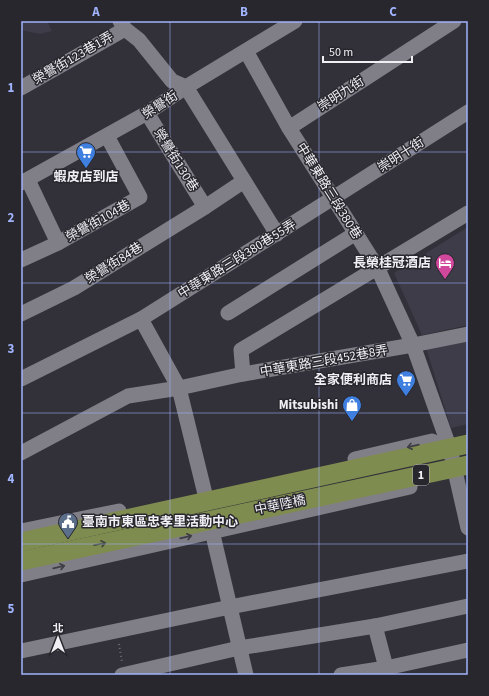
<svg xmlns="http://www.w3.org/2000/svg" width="489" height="696" viewBox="0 0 489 696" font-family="'Source Sans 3','Noto Sans TC',sans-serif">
	<rect width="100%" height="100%" fill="#323139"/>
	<g fill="#3e3c48">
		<polygon points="21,21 47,21 52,31 40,34 21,30"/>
		<polygon points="468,227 468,325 422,335 394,273"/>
		<polygon points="468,338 468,424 451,428 426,348"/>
	</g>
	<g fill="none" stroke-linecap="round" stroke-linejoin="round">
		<polyline stroke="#6e6d74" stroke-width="2" stroke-dasharray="1 3" stroke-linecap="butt" points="119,644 122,662"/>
		<g stroke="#807f87" stroke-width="15">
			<polyline points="120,21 125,29 139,40 172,81 186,87 277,234"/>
			<polyline points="246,51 289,128 377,267 413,345 450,449 468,528"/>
			<polyline points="21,88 125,29"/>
			<polyline points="147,113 205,207"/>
			<polyline points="289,128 454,21"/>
			<polyline points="21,183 147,113 186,87 295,21"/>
			<polyline points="58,243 140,197 107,136"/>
			<polyline points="21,260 58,243 28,180"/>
			<polyline points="228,313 356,233"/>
			<polyline points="21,314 74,288 205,207 244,181"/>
			<polyline points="141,319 179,388 205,494"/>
			<polyline points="243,374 241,350 468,213"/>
			<polyline points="21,379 141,319 333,198 468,112"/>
			<polyline points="21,453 128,396 179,388 243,374 413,345 468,334"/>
			<polyline points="355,459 432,441 450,449"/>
			<polyline points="21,531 119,511"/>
			<polyline points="212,531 246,675"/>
			<polyline points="21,575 410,487"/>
			<polyline points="375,626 388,675"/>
			<polyline points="21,651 230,607 468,561"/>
			<polyline points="122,675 239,648 375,626 468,606"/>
			<polyline points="341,675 386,668 468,650"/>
		</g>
		<g stroke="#7f8c4f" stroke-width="19">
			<polyline points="21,542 468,444"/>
			<polyline points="21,561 468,465"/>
		</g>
	</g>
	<defs><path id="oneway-shaft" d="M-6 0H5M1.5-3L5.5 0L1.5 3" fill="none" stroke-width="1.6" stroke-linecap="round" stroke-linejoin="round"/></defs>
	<g stroke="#3e3d44">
		<use href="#oneway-shaft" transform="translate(413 446) rotate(167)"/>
		<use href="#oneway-shaft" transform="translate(186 537) rotate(-13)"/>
		<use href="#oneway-shaft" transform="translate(59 567) rotate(-13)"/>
	</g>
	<use stroke="#424538" href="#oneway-shaft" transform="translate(100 544) rotate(-12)"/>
	<path fill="none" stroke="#a0b3fd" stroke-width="1" stroke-opacity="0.55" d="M170 21V675M319 21V675M21 152H468M21 283H468M21 413H468M21 544H468"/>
	<defs>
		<symbol id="supermarket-pin" viewBox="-11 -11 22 30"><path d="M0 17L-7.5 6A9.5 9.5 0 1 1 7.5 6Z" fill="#3f7fe0" stroke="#28272e"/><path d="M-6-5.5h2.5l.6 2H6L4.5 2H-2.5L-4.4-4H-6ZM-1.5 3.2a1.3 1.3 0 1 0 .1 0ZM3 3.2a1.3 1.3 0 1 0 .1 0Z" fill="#fff"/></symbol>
		<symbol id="hotel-pin" viewBox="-11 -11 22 30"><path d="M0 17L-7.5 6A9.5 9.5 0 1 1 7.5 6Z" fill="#d1479c" stroke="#28272e"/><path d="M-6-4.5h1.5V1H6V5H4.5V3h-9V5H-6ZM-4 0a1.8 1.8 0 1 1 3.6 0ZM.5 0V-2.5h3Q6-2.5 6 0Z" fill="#fff"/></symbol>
		<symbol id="shop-pin" viewBox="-11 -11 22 30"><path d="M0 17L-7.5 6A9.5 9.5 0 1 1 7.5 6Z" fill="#3f7fe0" stroke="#28272e"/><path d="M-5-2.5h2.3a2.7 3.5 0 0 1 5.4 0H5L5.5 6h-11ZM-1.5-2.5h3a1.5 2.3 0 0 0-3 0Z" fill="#fff"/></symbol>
		<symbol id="civic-pin" viewBox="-11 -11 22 30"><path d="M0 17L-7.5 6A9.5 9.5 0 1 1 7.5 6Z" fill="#5c6f8a" stroke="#28272e"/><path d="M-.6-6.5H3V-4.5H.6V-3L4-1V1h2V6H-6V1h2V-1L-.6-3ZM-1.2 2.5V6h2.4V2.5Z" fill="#fff"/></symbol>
	</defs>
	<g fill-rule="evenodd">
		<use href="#supermarket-pin" x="75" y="141" width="22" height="30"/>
		<use href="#hotel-pin" x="434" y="252" width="22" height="30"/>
		<use href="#supermarket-pin" x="395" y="369" width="22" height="30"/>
		<use href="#shop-pin" x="341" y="394" width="22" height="30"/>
		<use href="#civic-pin" x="57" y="511" width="22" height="30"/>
	</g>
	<g text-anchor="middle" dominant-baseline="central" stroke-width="3" stroke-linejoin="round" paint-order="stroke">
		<rect fill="#28272e" stroke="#b4b3b9" stroke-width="1" x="413" y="465" width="16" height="20" rx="3"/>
		<g font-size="12" font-weight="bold" fill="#f0eff4">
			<text x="421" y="475">1</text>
		</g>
		<g font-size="13" fill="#f0eff4" stroke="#28272e">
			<text transform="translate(73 58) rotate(-30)">榮譽街123巷1弄</text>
			<text transform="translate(341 94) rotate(-33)">崇明九街</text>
			<text transform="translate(160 105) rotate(-33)">榮譽街</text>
			<text transform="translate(401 155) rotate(-33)">崇明十街</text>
			<text transform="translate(176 160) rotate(58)">榮譽街130巷</text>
			<text transform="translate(329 191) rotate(58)">中華東路三段380巷</text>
			<text transform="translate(98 221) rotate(-29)">榮譽街104巷</text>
			<text transform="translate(237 259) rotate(-32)">中華東路三段380巷55弄</text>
			<text transform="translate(114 263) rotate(-32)">榮譽街84巷</text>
			<text transform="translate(324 361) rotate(-10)">中華東路三段452巷8弄</text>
			<text transform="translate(280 505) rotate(-12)">中華陸橋</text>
		</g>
		<g font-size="13" font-weight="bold" fill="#f0eff4" stroke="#28272e" text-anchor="end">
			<text x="86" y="177" text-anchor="middle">蝦皮店到店</text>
			<text x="431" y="263">長榮桂冠酒店</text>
			<text x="392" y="380">全家便利商店</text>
			<text x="338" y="405">Mitsubishi</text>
			<text x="82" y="522" text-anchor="start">臺南市東區忠孝里活動中心</text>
		</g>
	</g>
	<rect width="489" height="696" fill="none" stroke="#28272e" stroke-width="44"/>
	<g transform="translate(58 638)" stroke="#28272e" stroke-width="3" paint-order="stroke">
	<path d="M0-3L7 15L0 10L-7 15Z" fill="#f0eff4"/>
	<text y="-6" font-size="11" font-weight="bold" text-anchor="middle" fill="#f0eff4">北</text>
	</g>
	<path d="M323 56v6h89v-6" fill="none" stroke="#f0eff4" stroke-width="2"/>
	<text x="329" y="56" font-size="12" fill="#f0eff4" stroke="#28272e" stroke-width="3" paint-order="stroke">50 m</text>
	<rect x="22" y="22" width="445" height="652" fill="none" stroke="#a0b3fd" stroke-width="1.5"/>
	<g font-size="13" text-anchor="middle" font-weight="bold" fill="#a0b3fd">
		<text x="96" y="16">A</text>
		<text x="244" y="16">B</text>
		<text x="393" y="16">C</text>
		<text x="11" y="92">1</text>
		<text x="11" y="222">2</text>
		<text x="11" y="353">3</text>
		<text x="11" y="483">4</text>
		<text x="11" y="613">5</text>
	</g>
</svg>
